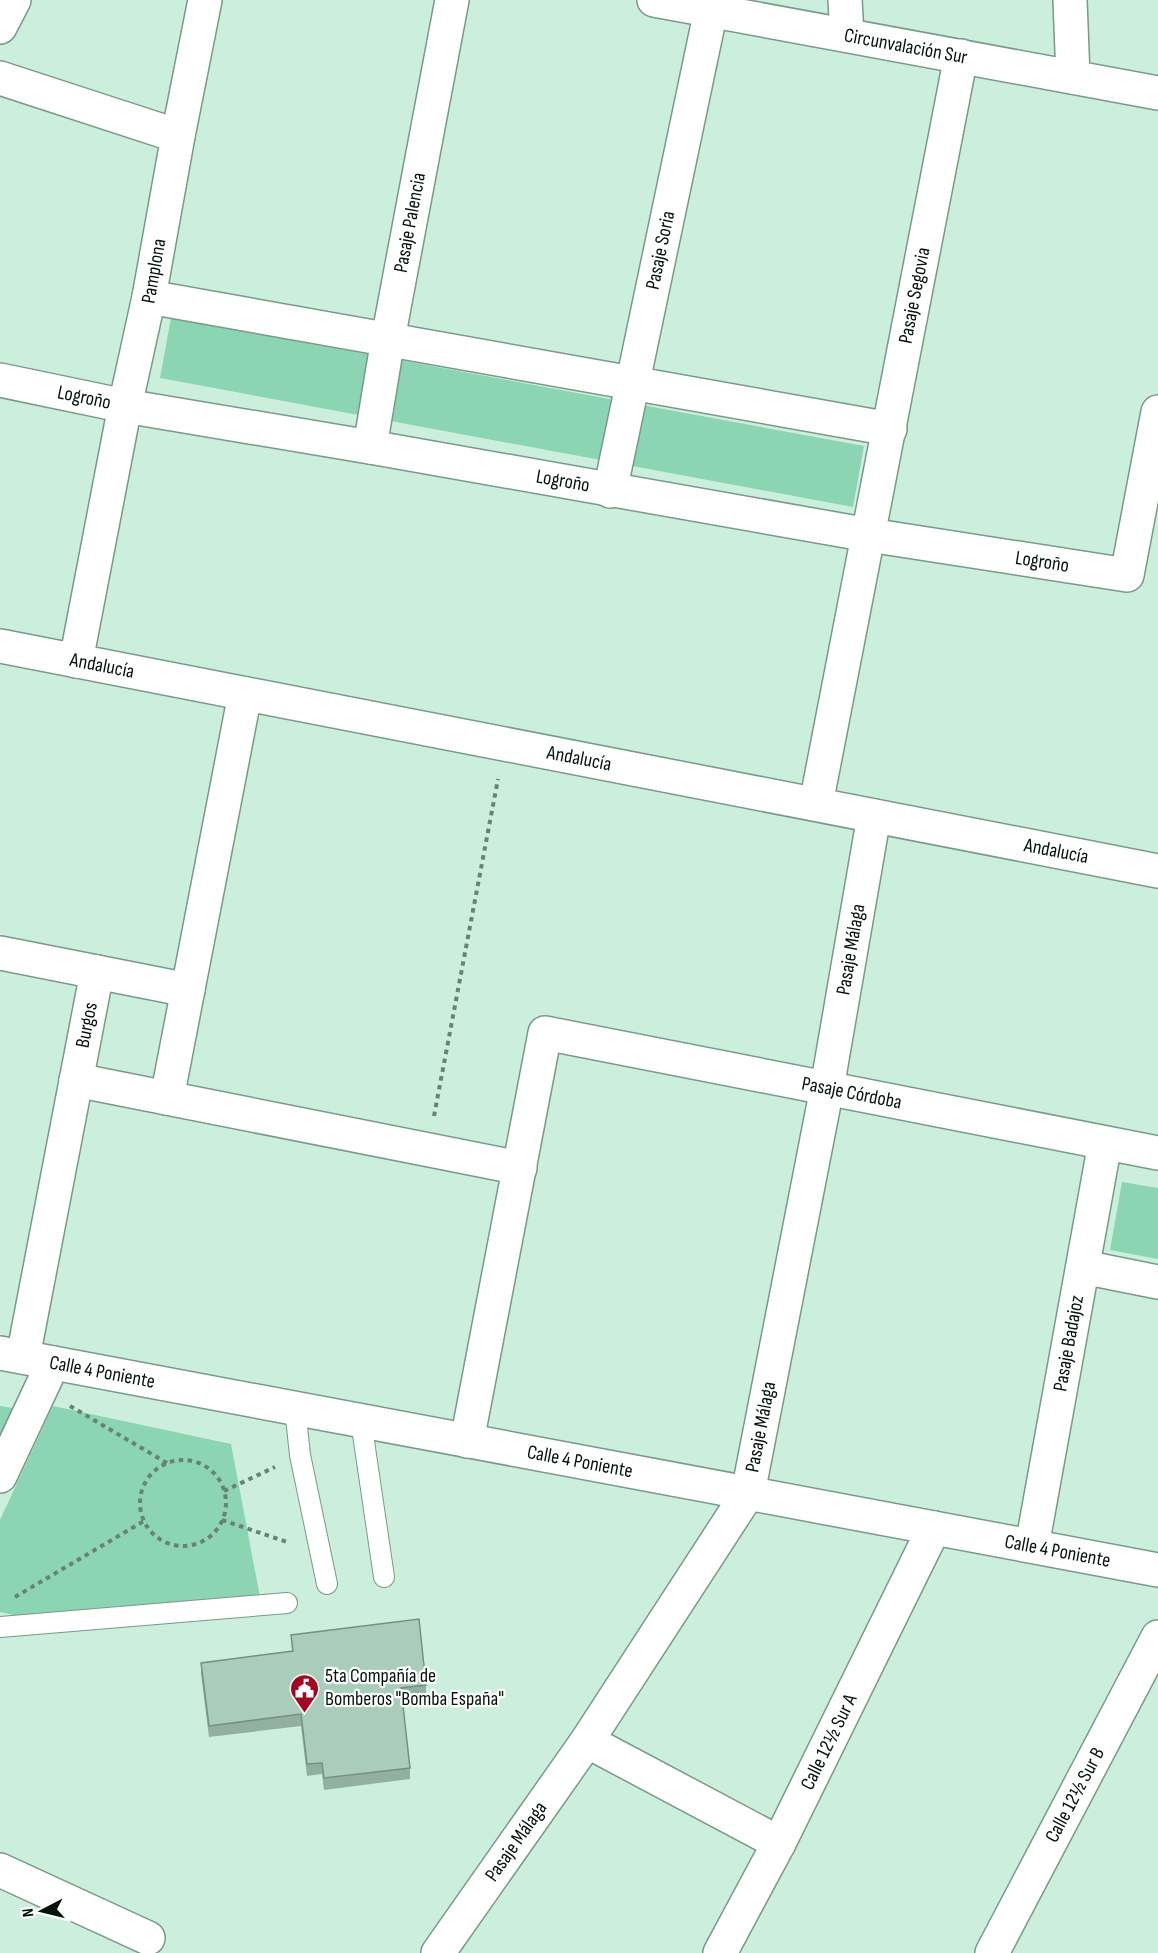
<svg xmlns="http://www.w3.org/2000/svg" width="1158" height="1953" viewBox="0 0 1158 1953" font-family="'Sofia Sans Condensed',sans-serif">
	<rect width="100%" height="100%" fill="#cbefdc"/>
	<g fill="#8bd5b2">
		<polygon points="171,318 864,446 853,507 160,378"/>
		<polygon points="1122,1182 1158,1188 1158,1259 1110,1250"/>
		<polygon points="0,1406 13,1408 0,1435"/>
		<polygon points="53,1406 231,1444 260,1597 33,1619 0,1612 0,1520"/>
	</g>
	<g fill="none" stroke-linecap="round" stroke-linejoin="round">
		<defs>
			<g id="lane">
				<polyline points="295,1408 300,1455 327,1584"/>
				<polyline points="361,1421 384,1577"/>
				<polyline points="0,1627 287,1603"/>
			</g>
			<g id="street">
				<polyline points="845,0 847,35"/>
				<polyline points="1070,0 1073,77"/>
				<polyline points="0,78 178,136 149,297 125,406 76,661"/>
				<polyline points="178,136 205,0"/>
				<polyline points="149,297 890,429"/>
				<path id="s1" d="M0 380 125 406 370 447 869 535 1127 575 1158 412"/>
				<path id="s2" d="M370 447 388 339 452 0"/>
				<path id="s3" d="M610 491 711 10"/>
				<path id="s4" d="M0 646 1158 871"/>
				<path id="s5" d="M816 804 961 56"/>
				<polyline points="0,953 188,990"/>
				<polyline points="76,1080 520,1168"/>
				<polyline points="167,1098 245,694"/>
				<polyline points="1083,1267 1158,1282"/>
				<path id="s6" d="M23 1357 97 972"/>
				<path id="s7" d="M467 1441 545 1033 1158 1153"/>
				<polyline points="0,1476 53,1363"/>
				<path id="s8" d="M1032 1546 1105 1143"/>
				<polyline points="587,1741 779,1843"/>
				<polyline points="0,1870 148,1938"/>
				<path id="s9" d="M438 1953 587 1741 748 1493 827 1088 874 816"/>
				<polyline points="720,1953 779,1843 934,1528"/>
				<polyline points="992,1953 1158,1637"/>
			</g>
			<g id="secondary">
				<path id="s10" d="M654 0 1158 93"/>
				<polyline points="0,27 14,0"/>
				<path id="s11" d="M0 1353 1158 1570"/>
			</g>
		</defs>
		<use href="#lane" stroke="#789a89" stroke-width="22"/>
		<use href="#street" stroke="#789a89" stroke-width="36"/>
		<use href="#secondary" stroke="#789a89" stroke-width="36"/>
		<g stroke="#698275" stroke-width="4" stroke-dasharray="4.5 4.5" stroke-linecap="butt">
			<polyline points="434,1116 498,779"/>
			<polyline points="70,1406 167,1463"/>
			<circle cx="183" cy="1503" r="43"/>
			<polyline points="224,1491 275,1467"/>
			<polyline points="222,1520 290,1543"/>
			<polyline points="15,1597 144,1521"/>
		</g>
		<use href="#lane" stroke="#fff" stroke-width="20"/>
		<use href="#street" stroke="#fff" stroke-width="33"/>
		<use href="#secondary" stroke="#fff" stroke-width="33"/>
	</g>
	<polygon fill="#92b0a1" points="291,1635 426,1685 426,1697 402,1700 410,1768 410,1779 324,1790 322,1774 307,1776 301,1726 209,1737 201,1674 201,1663 292,1651"/>
	<polygon fill="#aacdbb" stroke="#779083" stroke-width="1.5" points="419,1619 426,1685 401,1688 410,1768 324,1778 322,1763 307,1764 301,1714 209,1726 201,1663 293,1651 291,1635"/>
	<defs>
		<symbol id="civic-pin" viewBox="-11 -11 22 30"><path d="M0 17L-7.5 6A9.5 9.5 0 1 1 7.5 6Z" fill="#a30621" stroke="#fff"/><path d="M-.6-6.5H3V-4.5H.6V-3L4-1V1h2V6H-6V1h2V-1L-.6-3ZM-1.2 2.5V6h2.4V2.5Z" fill="#fff"/></symbol>
	</defs>
	<g fill-rule="evenodd">
		<use href="#civic-pin" x="288" y="1672" width="33" height="45"/>
	</g>
	<g text-anchor="middle" dominant-baseline="central" stroke-width="4.5" stroke-linejoin="round" paint-order="stroke">
		<g font-size="20" fill="#05110b" stroke="#fff">
			<text stroke="none"><textPath href="#s10" startOffset="256">Circunvalación Sur</textPath></text>
			<text stroke="none"><textPath href="#s2" startOffset="228">Pasaje Palencia</textPath></text>
			<text stroke="none"><textPath href="#s3" startOffset="246">Pasaje Soria</textPath></text>
			<text transform="translate(154 271) rotate(-80)">Pamplona</text>
			<text stroke="none"><textPath href="#s5" startOffset="518">Pasaje Segovia</textPath></text>
			<text stroke="none"><textPath href="#s1" startOffset="86">Logroño</textPath></text>
			<text stroke="none"><textPath href="#s1" startOffset="572">Logroño</textPath></text>
			<text stroke="none"><textPath href="#s1" startOffset="1058">Logroño</textPath></text>
			<text stroke="none"><textPath href="#s4" startOffset="104">Andalucía</textPath></text>
			<text stroke="none"><textPath href="#s4" startOffset="590">Andalucía</textPath></text>
			<text stroke="none"><textPath href="#s4" startOffset="1076">Andalucía</textPath></text>
			<text stroke="none"><textPath href="#s9" startOffset="1108">Pasaje Málaga</textPath></text>
			<text stroke="none"><textPath href="#s6" startOffset="338">Burgos</textPath></text>
			<text stroke="none"><textPath href="#s7" startOffset="728">Pasaje Córdoba</textPath></text>
			<text stroke="none"><textPath href="#s8" startOffset="206">Pasaje Badajoz</textPath></text>
			<text stroke="none"><textPath href="#s11" startOffset="104">Calle 4 Poniente</textPath></text>
			<text stroke="none"><textPath href="#s9" startOffset="622">Pasaje Málaga</textPath></text>
			<text stroke="none"><textPath href="#s11" startOffset="590">Calle 4 Poniente</textPath></text>
			<text stroke="none"><textPath href="#s11" startOffset="1076">Calle 4 Poniente</textPath></text>
			<text transform="translate(829 1742) rotate(-64)">Calle 12½ Sur A</text>
			<text transform="translate(1075 1795) rotate(-62)">Calle 12½ Sur B</text>
			<text stroke="none"><textPath href="#s9" startOffset="136">Pasaje Málaga</textPath></text>
		</g>
		<g font-size="20" fill="#05110b" stroke="#fff" text-anchor="start">
			<text x="325" y="1676">5ta Compañía de<tspan x="325" dy="23">Bomberos "Bomba España"</tspan></text>
		</g>
	</g>
	<g transform="translate(42 1911) rotate(263)" stroke="#ffffff" stroke-width="4.5" paint-order="stroke">
	<path d="M0-4.5L10 22L0 15L-10 22Z" fill="#05110b"/>
	<text y="-9" font-size="16" font-weight="bold" text-anchor="middle" fill="#05110b">N</text>
	</g>
</svg>
